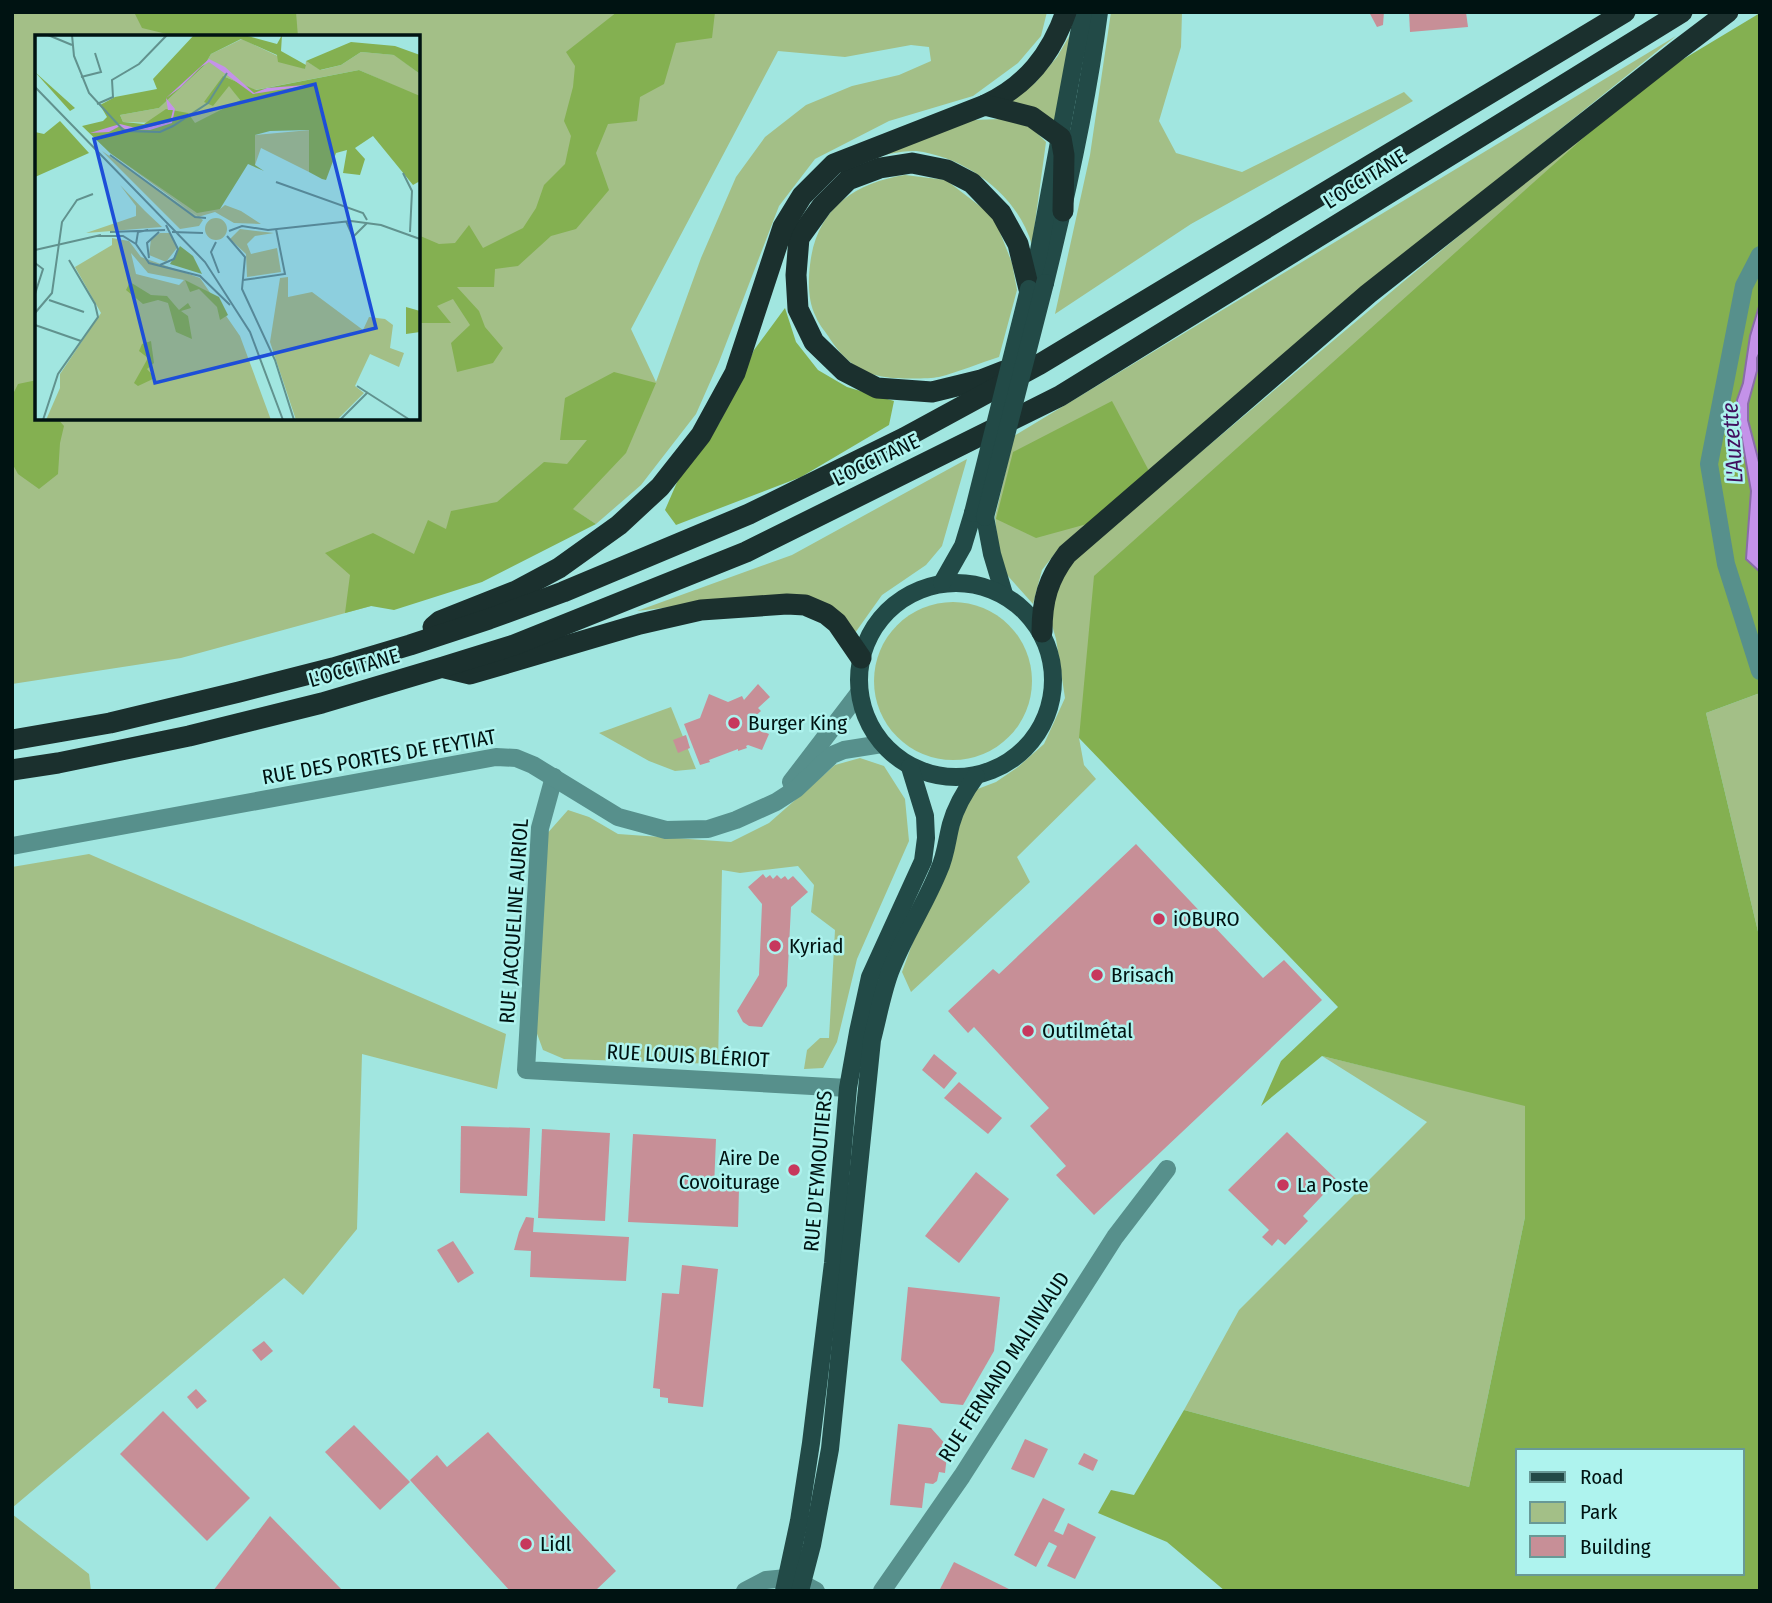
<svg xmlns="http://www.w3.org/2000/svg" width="1772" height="1603" viewBox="0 0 1772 1603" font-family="'Fira Sans Condensed',sans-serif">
	<rect width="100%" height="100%" fill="#a1e6e0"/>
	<g fill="#a3bf87" fill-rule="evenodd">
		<path d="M12 12H1047L1041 36 1018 63 973 96 889 121 815 159 779 206 719 362 696 414 641 485 596 524 572 509 371 606 181 658 12 684ZM37 37H418V418H37ZM911 45 929 47 931 61 899 75 852 86 806 105 765 137 736 177 701 258 656 382 631 329 778 51 845 57Z"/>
		<polygon points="1111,12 1182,12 1181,47 1159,121 1176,153 1242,172 1404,92 1413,101 1191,224 1055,314 1090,155"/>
		<polygon points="1074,28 1055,122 1006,102 1035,83 1057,57"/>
		<polygon points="1676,36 1344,303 1060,547 1042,570 1033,604 1000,567 995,517 1014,436"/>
		<polygon points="1647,81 1079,738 1084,765 1096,779 1017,857 1030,882 911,992 902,972 960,812 975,790 996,782 1018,767 1044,744 1065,698 1056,639 1049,615 1060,573 1095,541 1403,282"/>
		<path d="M1001 119 1027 123 1046 142 1032 245C1018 195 966 157 916 151 903 150 882 156 868 158L973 120Z"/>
		<path d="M905 175 946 180 994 217 1012 263 1017 290 999 357C979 363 959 372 939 377 928 379 897 379 885 377 861 374 844 360 830 339 826 332 819 325 816 317 808 302 808 281 810 265 816 210 853 183 905 175Z"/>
		<polygon points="967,459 942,546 926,565 882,595 855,633 772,595 637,611 792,555"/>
		<circle cx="953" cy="681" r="79"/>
		<polygon points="1760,693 1760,940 1706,713"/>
		<polygon points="671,707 696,769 675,771 649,761 599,733"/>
		<polygon points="860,758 884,766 905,799 909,841 857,959 837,1042 823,1068 804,1069 807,1050 820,1038 829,1038 835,930 811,912 814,885 798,866 740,873 722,870 718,1064 564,1059 543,1050 536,1031 545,836 568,810 589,817 618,834 731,842 769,823 835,765"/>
		<polygon points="89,854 506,1034 497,1089 362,1054 357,1229 303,1295 284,1278 12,1508 12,867"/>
		<polygon points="1322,1056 1525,1105 1525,1217 1469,1487 1184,1410 1239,1310 1427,1122"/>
		<polygon points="12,1514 89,1574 91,1591 12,1591"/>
	</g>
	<g fill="#84b051" fill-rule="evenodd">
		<polygon points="134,12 296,12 298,37 179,37 142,28"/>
		<polygon points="617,12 715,12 712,38 676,43 664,84 640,97 637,121 608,124 596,153 609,190 576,229 551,236 518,266 495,269 494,287 457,287 479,311 485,327 503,348 493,363 457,372 451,343 470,325 453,299 437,306 451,323 418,323 418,235 439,244 455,243 469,225 483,248 523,228 536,208 544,185 565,164 571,136 564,121 573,87 575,66 566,52"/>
		<path d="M1760 13V693L1706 713 1760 940V1591H1225L1167 1542 1098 1513 1111 1490 1134 1495 1184 1410 1469 1487 1525 1217V1106L1322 1056 1261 1106 1281 1061 1338 1007 1079 738 1094 576 1647 81ZM1518 1451H1742V1573H1518Z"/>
		<polygon points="785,308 796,342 818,370 847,387 894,401 889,425 801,477 676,525 665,510 678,480 720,422 754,350"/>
		<polygon points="614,372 656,383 626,453 573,509 596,524 482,582 394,610 371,606 345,613 350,575 325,553 373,533 414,554 428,520 446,529 451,511 497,502 544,462 567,464 587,440 560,440 565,398"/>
		<polygon points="37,380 37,418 57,418 64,426 60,443 58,474 39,489 18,474 12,463 12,396 18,384"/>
		<polygon points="1112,401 1149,471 1087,524 1036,538 996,519 1013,452"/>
	</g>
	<polygon fill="#c492e9" stroke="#896ca8" stroke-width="2" points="1760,303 1760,352 1757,358 1757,371 1748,404 1748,420 1760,466 1760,572 1746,559 1751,491 1737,411 1737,400 1743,383 1750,336"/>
	<g fill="#c78f97">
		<polygon points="1369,12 1384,12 1383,25 1377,27"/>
		<polygon points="1409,12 1466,12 1468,27 1410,32"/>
		<polygon points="758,684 770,697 758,708 761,711 751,720 755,728 769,734 762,750 748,745 746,746 747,748 738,751 738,749 709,760 710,762 700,765 684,724 700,718 709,694 728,702 742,696 744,700"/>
		<polygon points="686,735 690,748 678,753 673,740"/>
		<polygon points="1136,844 1263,978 1284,960 1322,1000 1094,1215 1056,1175 1066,1166 1030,1126 1049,1108 974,1027 968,1033 948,1011 993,969 999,974"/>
		<polygon points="763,874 766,878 770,875 773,879 777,875 781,879 785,876 788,880 793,876 808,892 791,907 787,986 762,1027 749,1026 743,1022 737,1011 759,975 762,904 748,887"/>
		<polygon points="934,1054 957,1073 944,1089 922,1070"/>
		<polygon points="959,1082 1002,1118 988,1134 944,1098"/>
		<polygon points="461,1126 530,1128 527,1196 460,1193"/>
		<polygon points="542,1129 610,1133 605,1221 538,1218"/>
		<polygon points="1287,1132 1337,1180 1303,1216 1308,1221 1285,1245 1278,1239 1272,1246 1262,1237 1269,1230 1228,1190"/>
		<polygon points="633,1134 716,1139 714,1187 739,1188 738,1227 628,1222"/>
		<polygon points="976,1172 1009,1199 959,1263 925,1236"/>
		<polygon points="526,1217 534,1218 533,1232 629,1237 626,1281 530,1277 531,1251 514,1250 519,1232"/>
		<polygon points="453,1241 474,1273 458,1283 437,1250"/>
		<polygon points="682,1265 718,1269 703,1407 668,1403 668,1398 660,1397 660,1389 653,1388 662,1293 679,1294"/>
		<polygon points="908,1287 1000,1297 994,1351 963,1405 941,1403 901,1360"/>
		<polygon points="264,1341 273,1351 261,1361 252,1350"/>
		<polygon points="196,1389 207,1401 197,1409 187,1397"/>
		<polygon points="163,1411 250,1498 207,1541 120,1454"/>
		<polygon points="898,1424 931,1428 948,1447 945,1473 939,1472 937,1481 933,1484 925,1483 922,1508 890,1505"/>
		<polygon points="354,1425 410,1482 380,1510 325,1452"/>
		<polygon points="955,1428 962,1436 955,1442 949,1434"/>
		<polygon points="488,1432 616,1571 595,1591 510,1591 410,1480 437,1455 447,1467"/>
		<polygon points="1025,1439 1048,1449 1034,1478 1011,1469"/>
		<polygon points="1084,1453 1098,1460 1093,1471 1078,1464"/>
		<polygon points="1043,1498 1065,1509 1054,1531 1063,1535 1068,1523 1096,1537 1075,1579 1047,1566 1057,1546 1049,1542 1036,1567 1014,1555"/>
		<polygon points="270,1516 343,1591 213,1591"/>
		<polygon points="954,1562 1013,1591 939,1591"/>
	</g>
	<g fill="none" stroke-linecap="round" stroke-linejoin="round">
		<g stroke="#57908c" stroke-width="18">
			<polyline points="1760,255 1744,286 1709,464 1726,564 1760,671"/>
			<polyline points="554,777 540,828 526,1070 848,1088"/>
			<polyline points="803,1584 816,1591"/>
			<polyline points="745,1591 766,1580 787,1578"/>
			<polyline points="882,1591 962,1476 1115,1237 1167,1169"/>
		</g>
		<g stroke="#57908c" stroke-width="18">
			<polyline points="791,782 859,693"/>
			<polyline points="12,846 496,757 516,758 533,765 618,817 666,830 708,829 736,820 776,802 796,789 832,755 844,750 882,744"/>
		</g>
		<g stroke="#224a47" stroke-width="18">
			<path d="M1045 283C1067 194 1087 104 1099 12"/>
			<polyline points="1029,289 1038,256 1083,12"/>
			<polyline points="985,517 992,554 1004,594"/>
			<circle cx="956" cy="680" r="97"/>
			<polyline points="942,583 963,546 973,513"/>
			<polyline points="784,1591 799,1521 811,1443 833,1263 848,1088 858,1032 870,977 923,861 926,838 925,816 910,767"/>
			<path d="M800 1591 812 1545 830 1449 872 1040C878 1017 882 994 890 972 903 937 925 905 939 870 946 855 947 839 951 824 956 806 965 791 976 776"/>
		</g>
		<g stroke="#1b302e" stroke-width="21">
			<path d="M985 105C1026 86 1051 55 1066 12"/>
			<polyline points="1004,371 981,380 932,392 877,388 844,371 814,342 798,309 796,275 799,238 822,206 848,180 880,168 912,163 947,170 972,183 1001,213 1018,244 1029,289"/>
			<polyline points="433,627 440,621 516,591 559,568 619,525 660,487 701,435 735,373 783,227 802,196 834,164 985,105 1032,117 1061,138 1064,155 1063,211"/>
			<path d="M1042 632C1042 600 1048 579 1067 554L1368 294 1678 50 1728 12"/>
			<polyline points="445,668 470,674 640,624 701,610 787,604 805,605 826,614 837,623 861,658"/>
			<polyline points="12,740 110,723 239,692 333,668 410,645 489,619 563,592 749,514 904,438 1040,364 1625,12"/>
			<polyline points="12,770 58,763 189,736 322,703 443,667 514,645 746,552 1060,396 1682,12"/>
		</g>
		<g stroke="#224a47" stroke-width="18">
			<polyline points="973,513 1029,289"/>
			<polyline points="985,517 1045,283"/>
		</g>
	</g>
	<g fill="#c7385d" stroke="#aef3ee" stroke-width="2.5">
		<circle cx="734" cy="723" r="7"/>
		<circle cx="1159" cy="919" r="7"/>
		<circle cx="775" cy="946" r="7"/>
		<circle cx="1097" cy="975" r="7"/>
		<circle cx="1028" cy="1031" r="7"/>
		<circle cx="794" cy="1170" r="7"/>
		<circle cx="1283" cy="1185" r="7"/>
		<circle cx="526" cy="1544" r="7"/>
	</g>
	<g text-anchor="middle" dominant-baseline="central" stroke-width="5" stroke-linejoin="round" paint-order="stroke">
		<g font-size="21" fill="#001312" stroke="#aef3ee">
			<text transform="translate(1365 179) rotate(-32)">L'OCCITANE</text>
			<text transform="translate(876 460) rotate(-26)">L'OCCITANE</text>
			<text transform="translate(354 668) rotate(-16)">L'OCCITANE</text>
			<text transform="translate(379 757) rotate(-10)">RUE DES PORTES DE FEYTIAT</text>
			<text transform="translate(514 921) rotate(-86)">RUE JACQUELINE AURIOL</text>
			<text transform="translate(688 1056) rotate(3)">RUE LOUIS BLÉRIOT</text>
			<text transform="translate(818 1171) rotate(-85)">RUE D'EYMOUTIERS</text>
			<text transform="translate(1004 1367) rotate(-57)">RUE FERNAND MALINVAUD</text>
		</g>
		<g font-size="21" fill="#001312" stroke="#aef3ee" text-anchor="start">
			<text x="748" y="723">Burger King</text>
			<text x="1173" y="919">iOBURO</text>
			<text x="789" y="946">Kyriad</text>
			<text x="1111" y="975">Brisach</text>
			<text x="1042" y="1031">Outilmétal</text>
			<text x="780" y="1158" text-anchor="end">Aire De<tspan x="780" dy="24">Covoiturage</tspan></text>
			<text x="1297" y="1185">La Poste</text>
			<text x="540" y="1544">Lidl</text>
		</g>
		<g font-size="23" font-style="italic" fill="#420f5d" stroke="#aef3ee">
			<text transform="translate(1732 443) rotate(-94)">L'Auzette</text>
		</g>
	</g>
	<g transform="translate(35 35)">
		<rect width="385" height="385" fill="#a1e6e0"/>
		<path d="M207 4 270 34 271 26 286 35 306 30 326 17 360 20 385 39V62L324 35 220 55 188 41 205 65 160 89 88 87 85 80 124 73 169 31 176 19ZM275 95 274 137 226 113 220 130V100ZM67 116 168 185 164 191 145 194ZM75 118 185 174 190 170 206 176 226 189 199 188 180 177 163 182ZM85 150 110 176 127 192 51 198 101 181V171ZM170 194a11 11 0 1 1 22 0a11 11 0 1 1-22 0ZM205 194 239 198 220 201 212 209 216 219 242 213 246 237 212 242 211 219 195 204ZM125 198H135L142 213 131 227 114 220 116 204ZM77 203 94 206 106 222 165 243 205 301 236 385H11L25 353V339L66 278 40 232 77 210ZM96 218 113 238 149 245 144 250 101 239ZM253 242V262L277 257 328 295 334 282 350 284 358 290 355 313 369 318 364 332 335 319 320 351 329 358 302 385H261L235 307 245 243Z" fill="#a3bf87" fill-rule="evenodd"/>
		<path d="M159 0H209L242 9 247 0 246 16 271 30 270 34 243 27 242 20 206 4 176 19 169 31 124 73 85 80 88 87 109 89 131 74 153 78 160 88 205 65 194 51 178 71 169 67 188 41 221 55 324 35 385 61V146L378 150 338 101 320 113 330 124 325 140 308 138 312 115 301 118 291 145 287 144 274 137V95L235 96 220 100V130L229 136 213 129 185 174 162 178 75 118 47 91 68 86 72 82 65 70 80 62 122 54 118 44ZM316 7 360 11 385 20V39L359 20 326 17 306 30 285 35 271 26ZM0 37 40 73 35 76ZM25 86 54 118 0 142V97L9 99ZM145 211 158 221 167 239 135 229ZM150 245 184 262 193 280 185 285 182 272 164 254 155 257ZM95 247 116 260 132 261 144 275 153 268 156 273 146 276 153 281 157 304 141 297 133 268 123 265 108 269 91 255ZM371 272 385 276V297L371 299ZM116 306 119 328 112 334 120 343 103 351 99 348 113 323 104 316 107 309Z" fill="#84b051"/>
		<path d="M174 24 190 32 219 58 232 53 283 49 218 59 174 27 166 32 146 52 131 63 140 74 137 88 115 95 90 94 85 91 74 97 55 98 85 89 105 94 135 87 138 75H133L131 63Z" fill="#c492e9"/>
		<path fill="none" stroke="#61928e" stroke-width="2" d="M13 0 37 10M37 0 39 21 54 58 89 96 125 97 138 91 173 68 192 38M46 42 66 37 60 18M0 52 170 227 215 297 248 385M62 69 78 62 77 45 104 29 132 0M75 120 160 182 171 183M368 138 377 156 375 197M241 147 328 178 332 185M311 186 318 202 332 188M113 195 103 197 101 209 114 228 165 241 195 270M194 196 207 191 233 195 316 186 346 190 385 204M75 197 130 195M137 197 168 198M62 201H88L101 209M192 201 210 222 207 254 240 325 259 385M181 207 176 217 184 238M0 215 66 200M114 223 112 208 124 197M0 228 8 234 0 259M125 230 139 224 143 214 131 190M208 245 250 239 241 194M14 265 49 277M0 278 17 258 27 187 42 165 58 159M0 290 46 306M322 351 375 385M8 385 23 339 63 282 60 269 34 225M305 385 333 357"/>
		<path fill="#1d4ed8" fill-opacity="0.15" stroke="#1d4ed8" stroke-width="3.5" d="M280 49 341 293 120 348 59 104Z"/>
		<rect width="385" height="385" fill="none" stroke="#001312" stroke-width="3.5"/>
	</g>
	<rect width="1772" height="1603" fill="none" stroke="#001312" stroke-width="28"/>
	<rect x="1516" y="1449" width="228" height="126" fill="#aef3ee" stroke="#689996" stroke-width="2"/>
	<rect x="1530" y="1472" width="35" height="10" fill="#224a47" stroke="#689996" stroke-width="2"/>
	<text x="1580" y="1484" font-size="21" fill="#001312">Road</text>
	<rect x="1530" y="1502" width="35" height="21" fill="#a3bf87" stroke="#689996" stroke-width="2"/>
	<text x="1580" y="1519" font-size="21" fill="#001312">Park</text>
	<rect x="1530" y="1536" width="35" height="21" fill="#c78f97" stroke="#689996" stroke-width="2"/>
	<text x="1580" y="1554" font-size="21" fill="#001312">Building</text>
</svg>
